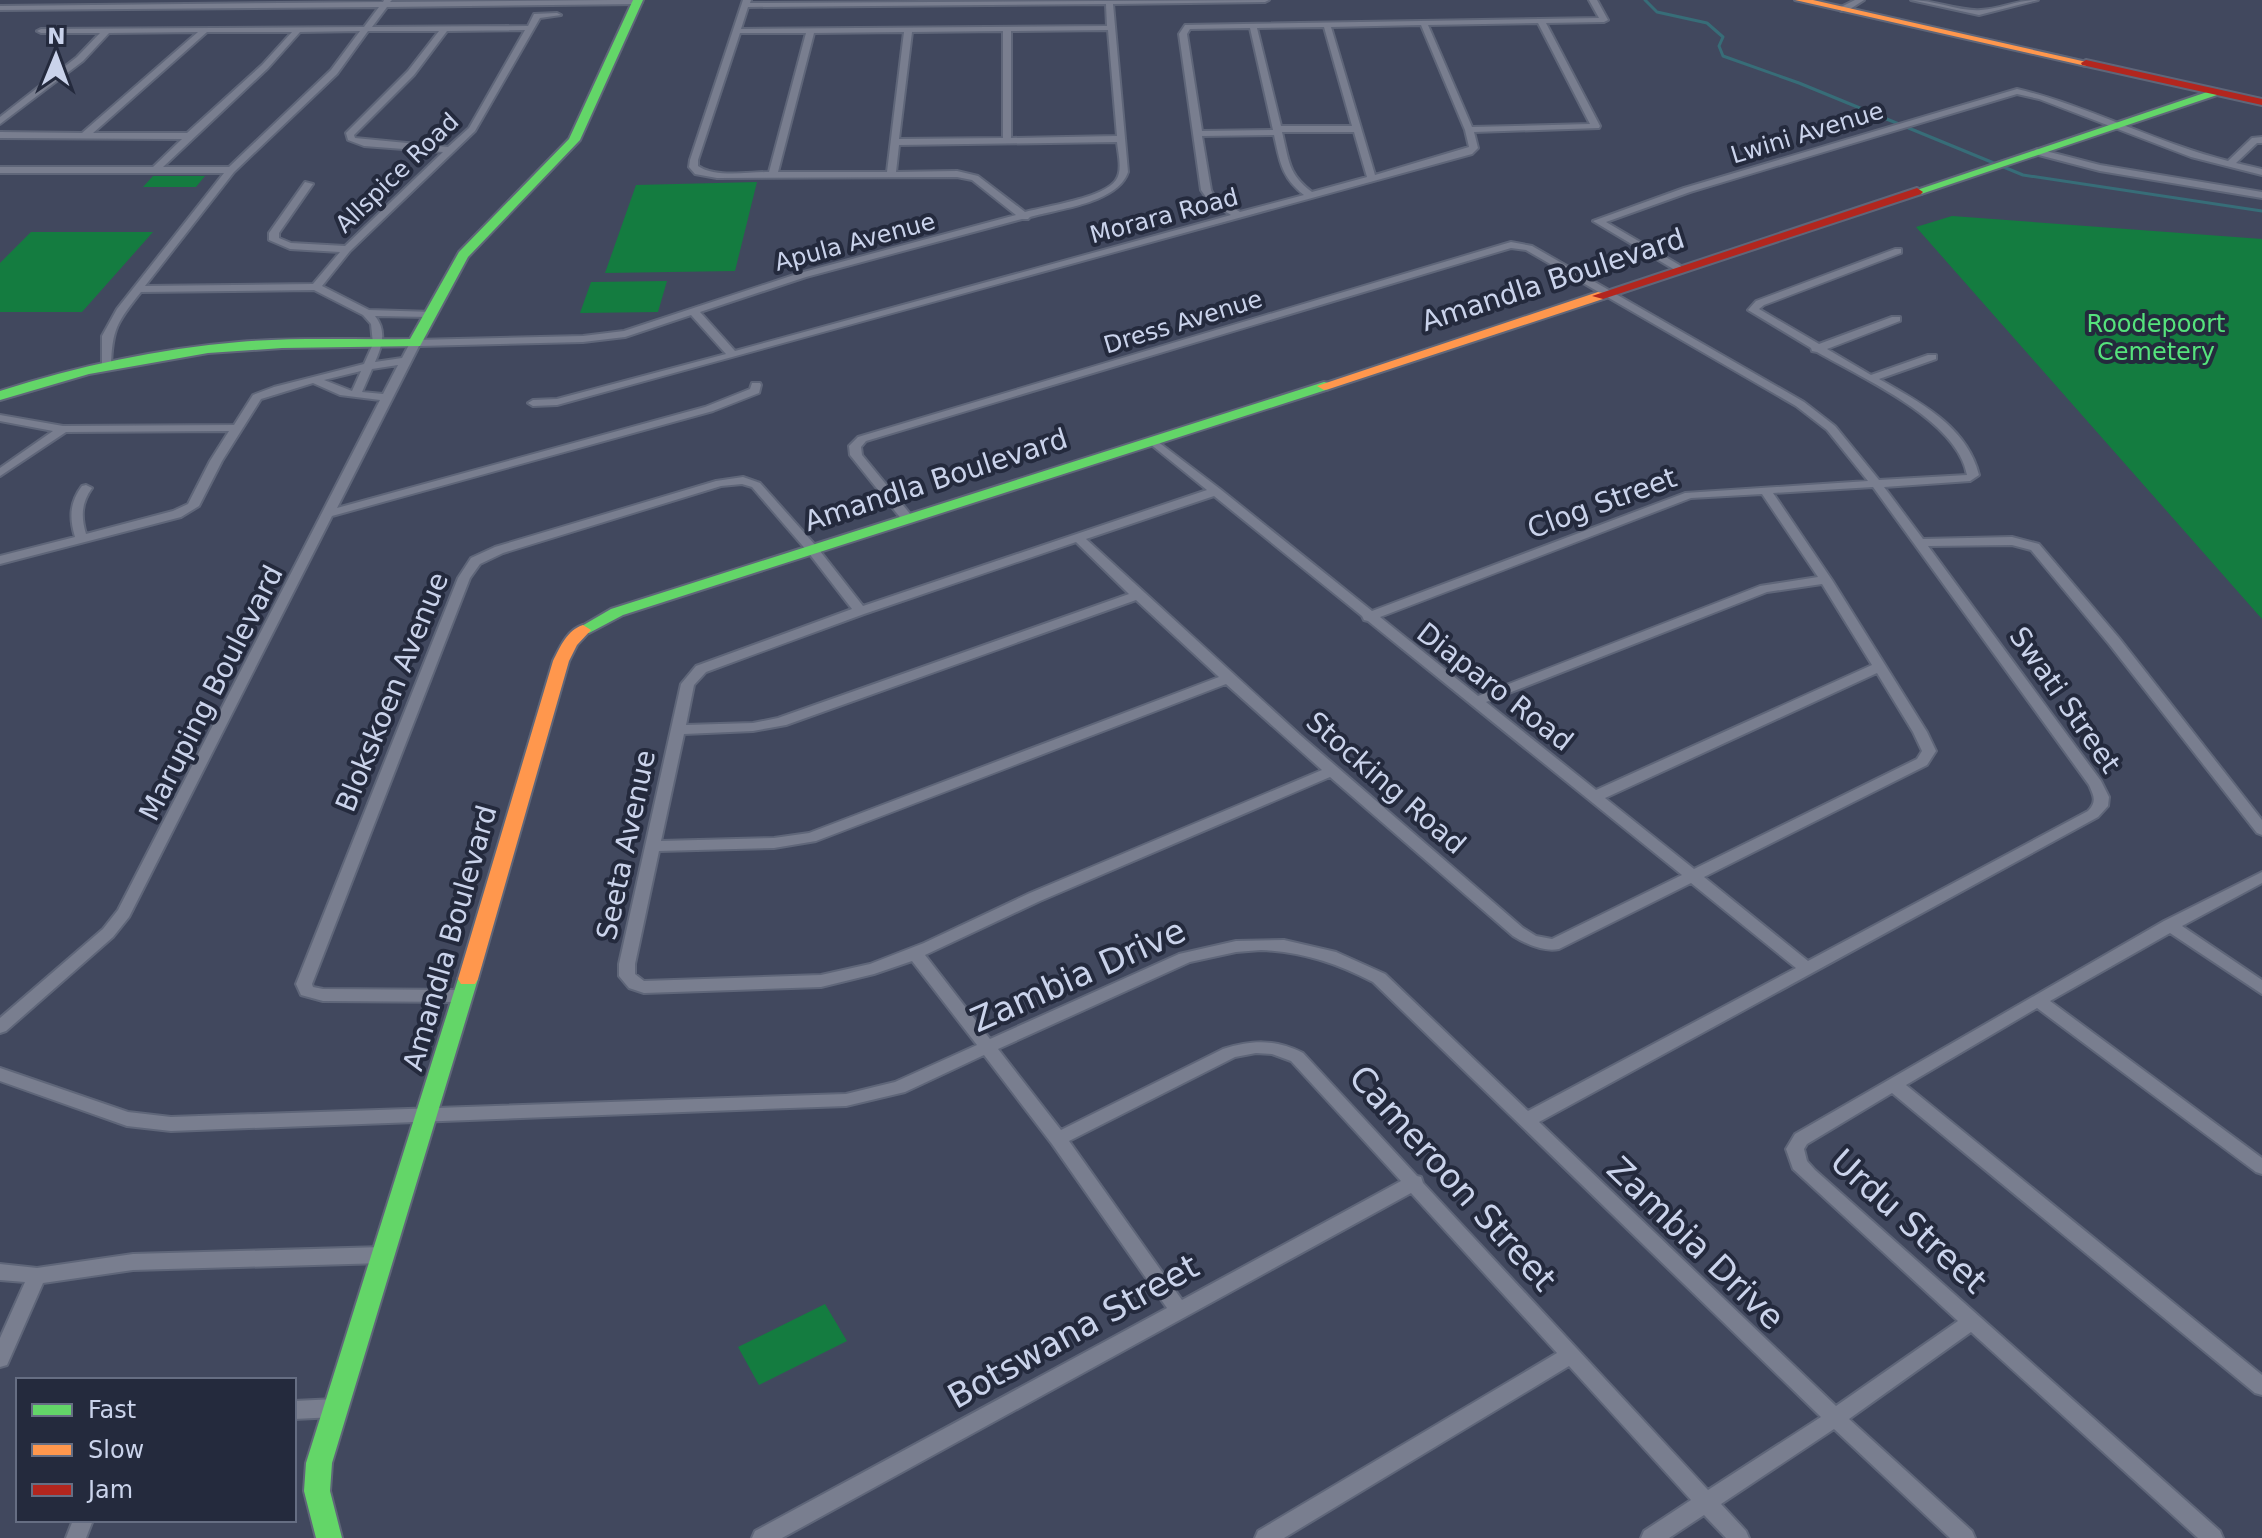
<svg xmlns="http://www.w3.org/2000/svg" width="2262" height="1538" viewBox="0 0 2262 1538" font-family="'DejaVu Sans',sans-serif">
	<rect width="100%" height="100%" fill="#41485e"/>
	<g fill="#147c40">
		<polygon points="153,176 205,176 196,187 143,187"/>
		<polygon points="757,182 735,271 605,273 636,185"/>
		<polygon points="1952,216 2262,239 2262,619 1916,227"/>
		<polygon points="31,232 153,232 82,312 0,312 0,263"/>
		<polygon points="667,281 658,312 580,313 591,282"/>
		<polygon points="825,1304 847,1341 759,1385 738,1347"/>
	</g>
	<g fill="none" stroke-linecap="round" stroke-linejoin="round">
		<polyline stroke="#376d78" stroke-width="3" points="1645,0 1657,12 1707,23 1723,37 1719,46 1723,56 1799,83 2023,175 2262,211"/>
		<defs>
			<g id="street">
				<path d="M384 0H392L390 2 611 0H639L642 2 638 4 387 7 372 27 528 26 534 14 557 13 561 15 540 18 475 131 350 251 322 286 369 310 433 312 434 314 429 317 375 316C387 331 382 346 375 362L402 358 411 341 415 340 583 336 624 331 800 273 1016 215 972 180 957 177 717 178 695 174 689 167 690 160 743 0H751L750 3 1269 0 1265 2 1113 4 1128 172C1118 203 1058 209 1030 217L1028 219H1022L806 277 700 312 735 351 1231 215 1208 200 1201 190 1179 34 1185 25 1599 18 1589 0H1597L1608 20 1604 22 1546 23 1600 126 1599 128 1474 132 1478 148 1472 154 557 405 533 406 528 403 533 400 557 399 726 354 691 315 625 337 583 342 419 346 337 508 705 407 750 389 752 383H760L761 385 759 393 713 411 332 516 129 917 113 937 6 1031 0 1033V1018L103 929 118 910 380 400 340 395 313 383 261 399 222 461 199 506 181 517 0 564V556L75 537C69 517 70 502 82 486L86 485 92 488C81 503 81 517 86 534L173 511 188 504 210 461 229 431 66 432 0 476V468L53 431 0 421V415L63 426 234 425 253 395 274 387 364 364 373 344 371 324 363 315 314 290 141 292C117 322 112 329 111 367L106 370 102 369V336L117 309 224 173H0V167H153L182 139 0 138V132L82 133 198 32 109 33 83 61 0 124V117L77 57 100 33H41L37 31 41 29 364 27 379 7 0 10V6L383 2ZM1106 4 1107 26 741 29 748 7ZM1538 23 1590 124 1472 127 1428 25ZM1421 25 1465 130 1469 147 1375 175 1331 27ZM1324 27 1352 126H1281L1257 28ZM1250 28 1273 130 1202 131 1187 34 1190 29ZM525 30 469 128 448 147 355 138 354 135 414 75 447 31ZM1108 30 1117 136 1011 138V31ZM360 31 331 70 229 167H163L268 68 300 32ZM368 31H439L408 71 346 133 348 140 364 146 443 152 345 246 291 243 279 238V233L313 184 305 182 269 233V240L290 249 340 252 313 284 145 286 234 172 337 74ZM1003 31V138L899 139 912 32ZM207 32H292L262 65 187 133H93ZM904 32 887 172H778L814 33ZM740 33H806L769 172C748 172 715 178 698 166V160ZM1282 132H1354L1367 177 1312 192C1288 174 1289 161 1282 132ZM1274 135C1280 161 1281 177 1304 195L1240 212 1214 196 1211 190 1202 136ZM1117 142C1118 152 1123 171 1116 180 1104 198 1047 206 1025 212L978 176 957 171 896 172 899 145ZM398 365 383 394 362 392 372 369ZM361 371 352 391 324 380Z"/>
				<polygon points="1855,0 1864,0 1847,11 1841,11 1841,7"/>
				<path d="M1911 0C1934 0 1961 12 1981 10 2000 9 2018 0 2038 0L1979 15Z"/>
				<path d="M2017 89C2089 106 2156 143 2228 161L2252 138 2262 137V143H2257L2236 163 2262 169V175L2191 157 2039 99 2017 94 1690 192 1606 222 1681 266V270H1675L1593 221 1684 188Z"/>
				<polygon points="2038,149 2100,165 2262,192 2262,198 2100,171 2035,154 2035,150"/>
				<path d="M1511 242 1532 246 1804 402 1835 426 1879 480 1967 475C1958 420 1862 378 1817 352L1812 351 1811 348 1748 310 1756 301 1895 249H1901V253L1764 305 1759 309 1819 344 1892 317H1900V321L1827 349 1871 375 1928 355H1936V359L1879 379C1919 402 1967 426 1979 475L1970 481 1884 487 1923 539 2012 537 2039 544 2119 638 2262 820V835L2257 833 2109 644 2031 550 2012 545 1928 546 2101 781 2109 797 2108 806 2098 817 1539 1122 1836 1406 1958 1321 1793 1169 1786 1149 1795 1134 2164 921 2262 872V883L2182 926 2262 980V994L2170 933 2050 1001 2262 1158V1174L2256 1172 2037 1008 1906 1085 2262 1375V1395L2255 1393 1892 1093 1807 1144 1804 1149 1807 1161 1815 1170 2220 1531 2223 1538H2198L1971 1332 1849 1419 1972 1531 1975 1538H1950L1834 1429 1721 1504 1746 1531 1749 1538H1726L1704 1515 1669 1538H1641L1644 1531 1691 1500 1569 1366 1284 1538H1255L1258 1531 1557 1353 1411 1193 782 1538H752L755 1531 1167 1308 1052 1144 984 1055 905 1092 846 1106 171 1131 127 1126 0 1081V1068L128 1112 171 1117 846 1094 895 1082 977 1045 912 961 874 974 821 987 644 993 629 988 619 976V964L681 684 696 666 852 609 808 552 752 487 742 484 721 486 503 553 480 564 470 578 312 984 313 987 323 989 463 990 469 992 471 996 469 1000 463 1002 323 1001 301 995 296 984 458 578 471 558 495 547 716 481 743 477 760 483 816 546 863 606 1207 490 1149 443V439L1153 438 1220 489 1372 611 1685 493 1868 481 1827 430 1796 406 1526 250 1511 248 866 441 861 447 862 455 911 515V521H903L850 455 849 446 858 437ZM1873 487 2089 785C2094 796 2097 802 2088 811L1808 961 1704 877 1927 765 1936 751 1927 732 1832 580 1773 493ZM1762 494 1818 577 1760 586 1478 696 1380 617 1691 498ZM1214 496 1362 616 1364 620 1368 621 1682 875 1552 939 1536 936 1523 928 1300 735 1086 539ZM1076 542 1129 594 778 718 753 723 686 725 694 685 706 672 864 614ZM1822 584 1872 665 1596 790 1486 702 1767 592ZM1136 600 1219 677 809 833 774 838 661 841 684 734 753 731 786 725ZM1877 673 1913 732 1922 751 1917 759 1694 869 1605 798ZM1226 684 1322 770 1030 893 924 943 870 964 821 975 644 981 635 974V964L659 851 774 848 816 841ZM1330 777 1513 936C1526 944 1543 952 1559 949L1691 883 1796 968 1528 1111 1385 974 1336 952 1284 940 1236 941 1179 954 990 1039 925 955 1040 901ZM1261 950C1303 952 1336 963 1373 982L1821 1417 1708 1490 1423 1183 1421 1177 1417 1176 1303 1053C1275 1039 1252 1040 1223 1049L1061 1130 998 1049 1190 962 1236 952ZM1256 1053 1272 1054 1291 1061 1401 1181 1182 1300 1069 1141 1235 1057Z"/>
				<polygon points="384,1247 390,1250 393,1255 390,1260 384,1263 133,1270 43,1283 7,1365 0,1367 0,1338 25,1282 0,1280 0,1264 37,1268 133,1254"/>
				<polygon points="336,1399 343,1402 346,1408 343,1414 336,1417 294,1419 294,1401"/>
				<polygon points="73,1520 93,1520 86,1538 66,1538"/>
			</g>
			<g id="fast">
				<path d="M633 0H643L580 140 468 257 420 346 282 348 208 353 89 374 0 400V391C78 366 158 349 239 342 296 337 353 340 410 339L459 252 569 139Z"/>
				<polygon points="2216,89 2221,92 2220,94 1921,194 1911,192"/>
				<polygon points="1324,382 1329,383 1329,389 623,615 589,633 577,633 575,630 611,609"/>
				<polygon points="468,972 475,974 478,979 332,1463 330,1491 342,1538 316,1538 304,1491 306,1463 458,979 461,974"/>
			</g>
			<g id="slow">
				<polygon points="1795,0 1813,0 2091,63 2086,66"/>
				<polygon points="1598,292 1603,293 1603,299 1329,389 1324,390 1317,386"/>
				<path d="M583 625 591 630 577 645 569 661 478 979 475 984H461L458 979 553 661C560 647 567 630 583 625Z"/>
			</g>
			<g id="jam">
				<polygon points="2086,60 2262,99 2262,105 2082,65 2081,63"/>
				<polygon points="1917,188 1923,192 1921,194 1603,299 1592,296"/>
			</g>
		</defs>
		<use href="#street" stroke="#5f6679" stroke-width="4"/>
		<use href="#fast" stroke="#5f6679" stroke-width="4"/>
		<use href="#slow" stroke="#5f6679" stroke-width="4"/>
		<use href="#jam" stroke="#5f6679" stroke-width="4"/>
		<use href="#street" fill="#797e8f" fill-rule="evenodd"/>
		<use href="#fast" fill="#63d668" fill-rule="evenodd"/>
		<use href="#slow" fill="#ff974d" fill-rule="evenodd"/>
		<use href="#jam" fill="#b3261e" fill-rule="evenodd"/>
	</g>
	<g text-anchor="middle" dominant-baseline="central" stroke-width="8" stroke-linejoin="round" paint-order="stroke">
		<g font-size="24" fill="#cad3eb" stroke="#242a3d">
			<text transform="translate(1807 133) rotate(-17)">Lwini Avenue</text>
			<text transform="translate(397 173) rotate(-44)">Allspice Road</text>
			<text transform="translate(1164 216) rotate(-15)">Morara Road</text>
			<text transform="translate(855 242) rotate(-15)">Apula Avenue</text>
			<text transform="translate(1183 322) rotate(-17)">Dress Avenue</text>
		</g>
		<g font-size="24" fill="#55e37c" stroke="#242a3d">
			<text x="2156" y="324">Roodepoort<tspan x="2156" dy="28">Cemetery</tspan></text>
		</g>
		<g font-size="28" fill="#cad3eb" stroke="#242a3d">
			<text transform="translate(1553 280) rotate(-18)">Amandla Boulevard</text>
			<text transform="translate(936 480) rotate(-18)">Amandla Boulevard</text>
			<text transform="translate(1602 503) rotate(-20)">Clog Street</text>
			<text transform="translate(1495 687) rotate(38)">Diaparo Road</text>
			<text transform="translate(392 692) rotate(-68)">Blokskoen Avenue</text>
			<text transform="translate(211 693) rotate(-63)">Maruping Boulevard</text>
			<text transform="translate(2065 700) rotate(55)">Swati Street</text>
			<text transform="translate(1386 783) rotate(41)">Stocking Road</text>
			<text transform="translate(626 845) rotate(-78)">Seeta Avenue</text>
			<text transform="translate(450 938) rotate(-74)">Amandla Boulevard</text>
		</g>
		<g font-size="34" fill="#cad3eb" stroke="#242a3d">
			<text transform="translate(1078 975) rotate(-24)">Zambia Drive</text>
			<text transform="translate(1453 1178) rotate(48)">Cameroon Street</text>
			<text transform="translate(1909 1221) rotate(42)">Urdu Street</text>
			<text transform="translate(1696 1243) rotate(44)">Zambia Drive</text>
			<text transform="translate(1073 1331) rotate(-29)">Botswana Street</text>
		</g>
	</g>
	<rect x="16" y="1378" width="280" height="144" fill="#242a3d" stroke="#666e83" stroke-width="2"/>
	<rect x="32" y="1404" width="40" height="12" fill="#63d668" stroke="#666e83" stroke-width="2"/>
	<text x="88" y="1418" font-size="24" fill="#cad3eb">Fast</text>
	<rect x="32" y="1444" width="40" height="12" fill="#ff974d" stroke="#666e83" stroke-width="2"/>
	<text x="88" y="1458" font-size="24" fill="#cad3eb">Slow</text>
	<rect x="32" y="1484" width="40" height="12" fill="#b3261e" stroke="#666e83" stroke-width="2"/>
	<text x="88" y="1498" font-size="24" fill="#cad3eb">Jam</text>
	<g transform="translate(56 56) rotate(1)" stroke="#242a3d" stroke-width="6" paint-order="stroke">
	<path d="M0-6L14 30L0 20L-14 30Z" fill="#cad3eb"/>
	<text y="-12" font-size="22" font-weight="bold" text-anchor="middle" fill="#cad3eb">N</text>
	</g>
</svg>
